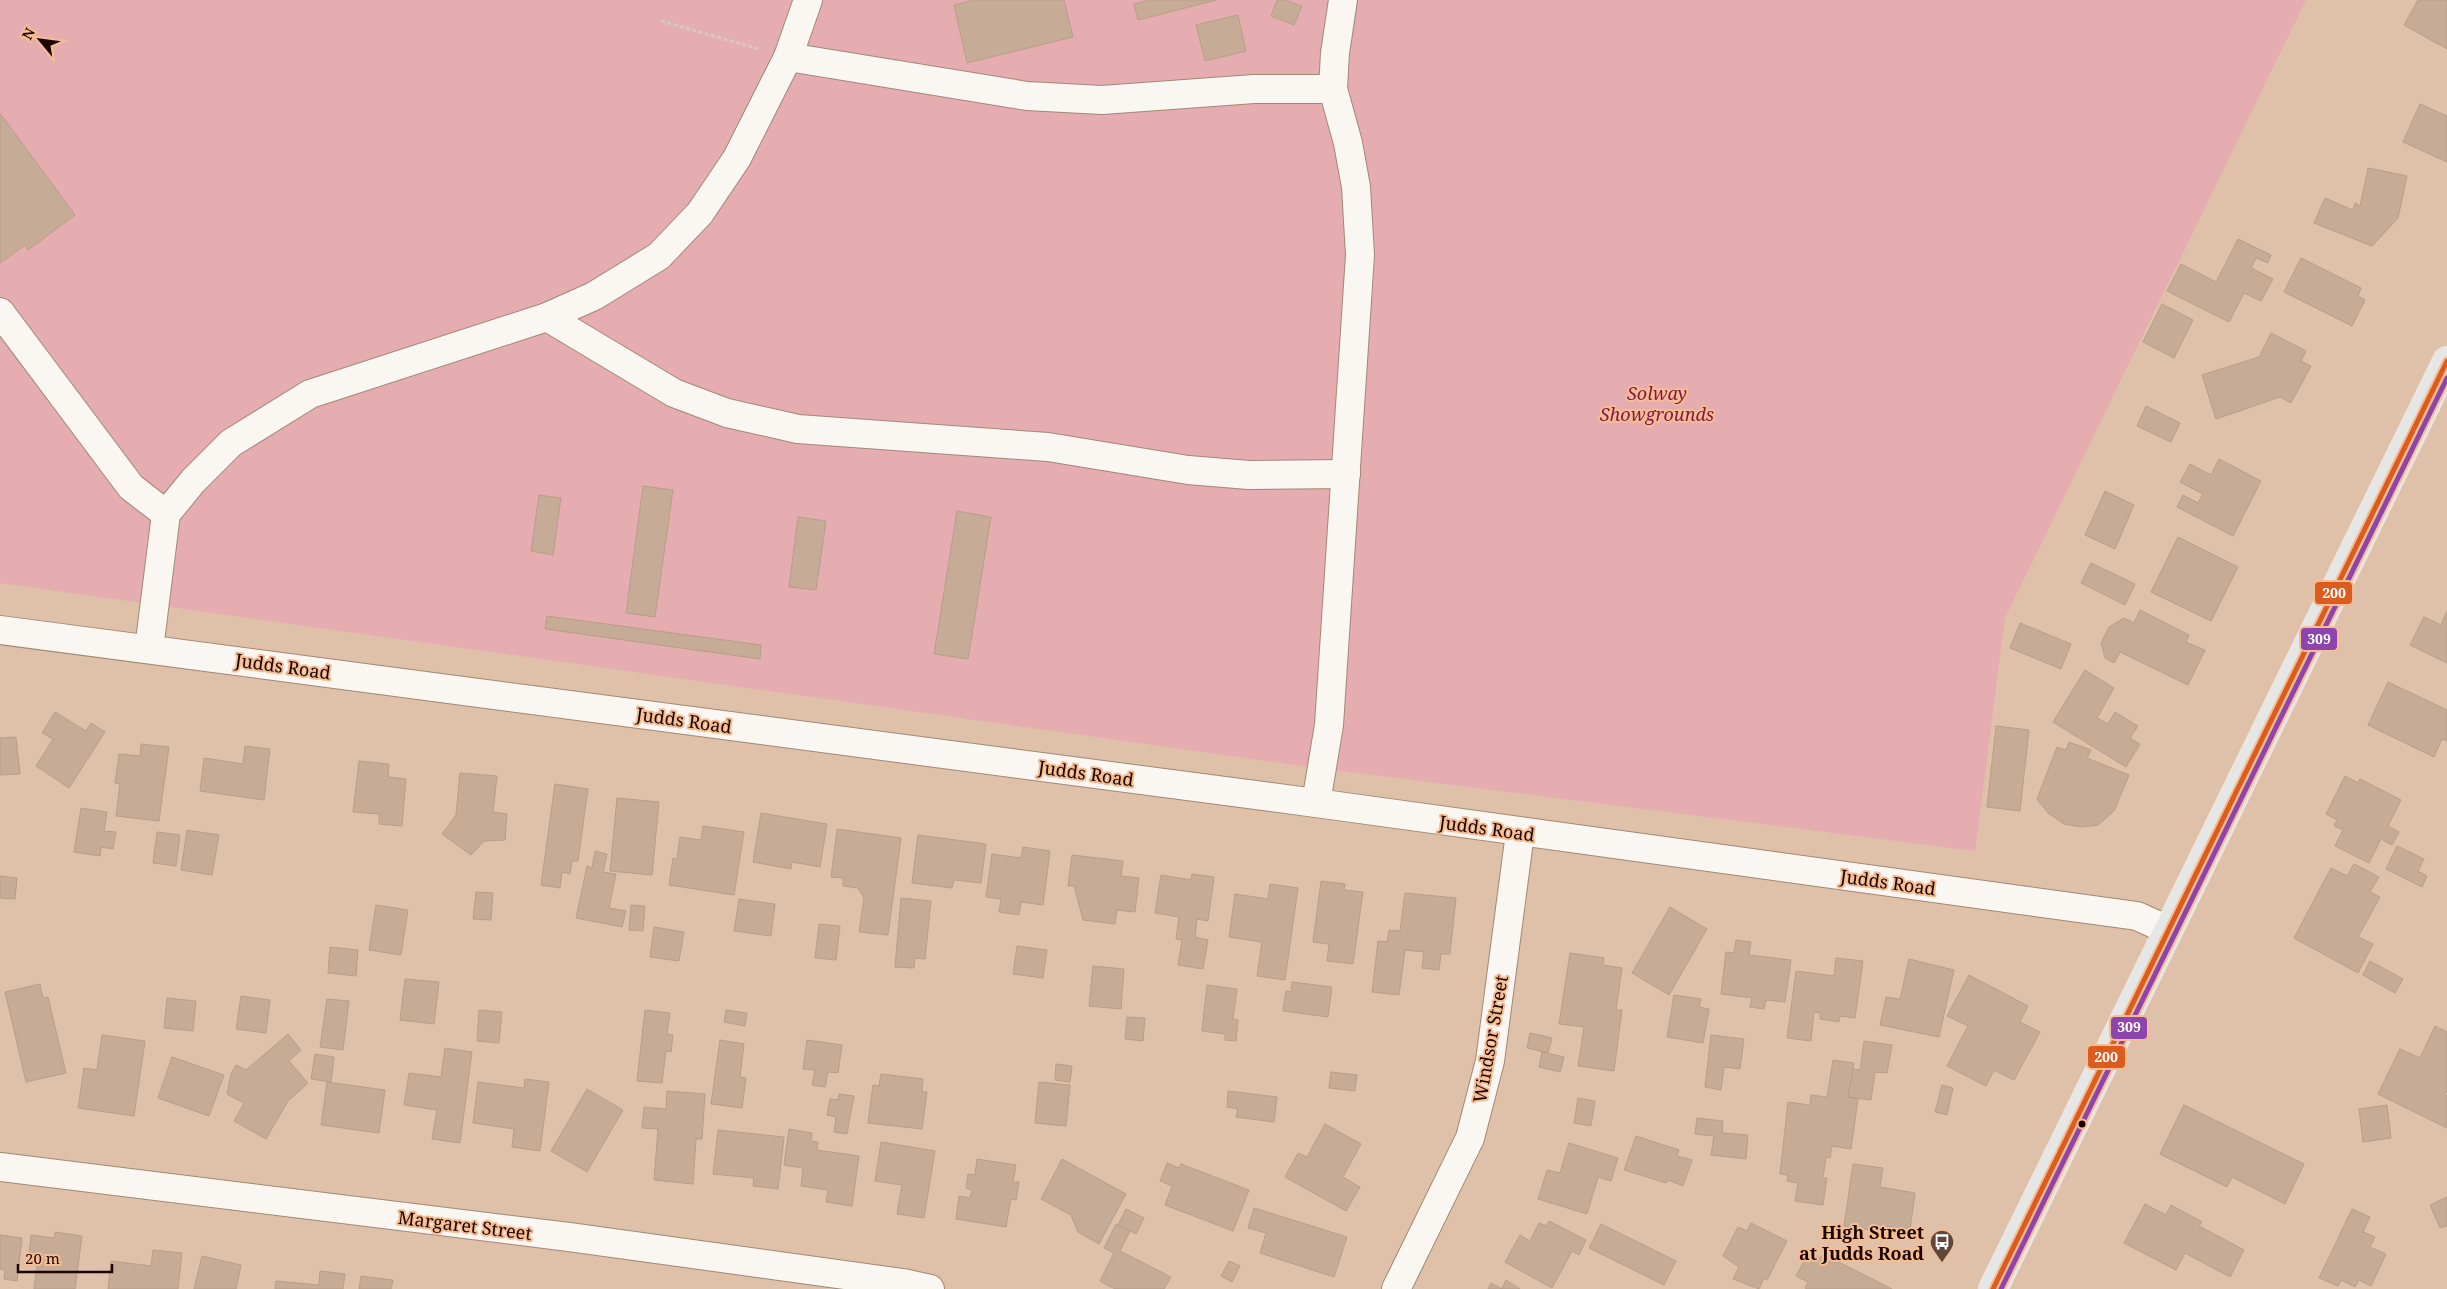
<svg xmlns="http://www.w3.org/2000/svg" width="2447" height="1289" viewBox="0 0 2447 1289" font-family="'Noto Serif',serif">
	<rect width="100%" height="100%" fill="#dfc0a8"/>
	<polygon fill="#e5adb0" points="0,0 2306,0 2005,618 1975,851 1310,767 0,583"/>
	<g fill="#c6ab96" stroke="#b89e88">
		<polygon points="974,0 1064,0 1073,37 967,63 954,5"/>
		<polygon points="1150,0 1217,0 1138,20 1134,4"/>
		<polygon points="1277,0 1285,0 1302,6 1294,25 1271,16"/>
		<polygon points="2418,0 2447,0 2447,49 2404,25"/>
		<polygon points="1238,15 1246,51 1205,61 1196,25"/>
		<polygon points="2420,104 2447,116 2447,162 2403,142"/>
		<polygon points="0,113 75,215 28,250 25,245 0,263"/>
		<polygon points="2368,168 2407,176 2398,218 2372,246 2314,223 2325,198 2353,210 2355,203 2360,206"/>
		<polygon points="2238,239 2271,255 2268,263 2256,258 2251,268 2273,279 2261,301 2244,293 2229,322 2167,291 2181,264 2216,282"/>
		<polygon points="2301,258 2361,288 2358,296 2365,300 2352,326 2284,292"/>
		<polygon points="2162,304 2193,320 2174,358 2143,342"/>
		<polygon points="2271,333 2306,351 2301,361 2311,366 2291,403 2280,397 2216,419 2202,375 2259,357"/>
		<polygon points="2146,406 2180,423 2171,442 2137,426"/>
		<polygon points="2219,459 2261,481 2233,536 2177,507 2183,495 2198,503 2203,494 2180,482 2190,464 2211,475"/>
		<polygon points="643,486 673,490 655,617 626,613"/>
		<polygon points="2105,491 2134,505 2115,549 2085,535"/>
		<polygon points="539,495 561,498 553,555 531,551"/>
		<polygon points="957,511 991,517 968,659 934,654"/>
		<polygon points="798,517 826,521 816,590 789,587"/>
		<polygon points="2178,537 2238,567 2211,621 2151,592"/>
		<polygon points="2091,563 2135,584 2125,605 2081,583"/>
		<polygon points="2140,610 2189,635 2186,642 2205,650 2188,685 2120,652 2114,663 2105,658 2101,643 2109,627 2124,618 2134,623"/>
		<polygon points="2447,611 2447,663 2410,645 2424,617 2441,625"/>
		<polygon points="547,616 761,645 760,659 545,629"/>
		<polygon points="2020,623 2071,644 2061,669 2010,648"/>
		<polygon points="2085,670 2114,688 2097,718 2108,724 2115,712 2138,726 2130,738 2140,744 2126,767 2053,722"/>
		<polygon points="2388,682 2447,710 2447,741 2442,739 2434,757 2368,725"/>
		<polygon points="55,712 86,731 91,723 105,732 69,788 36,766 53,739 42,733"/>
		<polygon points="1996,726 2029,730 2020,811 1987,807"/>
		<polygon points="16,737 20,774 0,775 0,738"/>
		<polygon points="2069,742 2091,750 2087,758 2129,775 2114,811 2098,825 2081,827 2064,824 2048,813 2037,799 2057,747 2066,750"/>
		<polygon points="141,744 169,747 159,821 116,816 120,784 115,783 119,754 140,756"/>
		<polygon points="245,746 270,749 264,800 200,791 204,758 243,764"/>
		<polygon points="359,761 389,764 388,777 406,779 402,826 379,824 379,814 353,812"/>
		<polygon points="460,773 497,776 493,812 507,814 505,840 484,841 471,855 442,834 456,815"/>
		<polygon points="2345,776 2358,783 2360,779 2401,800 2388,826 2399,832 2392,845 2381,839 2369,863 2335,846 2343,830 2334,826 2337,820 2326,814"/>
		<polygon points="555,784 588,789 578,861 572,861 570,874 562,872 560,888 541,885"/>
		<polygon points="617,798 659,802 652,875 610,871"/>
		<polygon points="81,808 107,812 104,831 116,832 113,849 101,847 100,856 74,852"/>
		<polygon points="761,813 827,824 820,867 792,862 791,869 753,862"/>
		<polygon points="703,826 744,832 734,895 669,885 673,858 677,859 680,837 701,840"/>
		<polygon points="837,829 901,838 888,935 859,932 864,898 858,888 843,886 843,878 831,877"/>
		<polygon points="187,830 219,835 212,875 181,870"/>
		<polygon points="157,832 180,835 176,866 153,863"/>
		<polygon points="918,835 986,844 981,883 954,880 952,888 912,883"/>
		<polygon points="2397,846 2424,859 2418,871 2427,876 2422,887 2386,869"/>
		<polygon points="1023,847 1050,851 1043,905 1021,902 1019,915 999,912 1001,899 986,897 992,854 1021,858"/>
		<polygon points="595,851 607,854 603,872 616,874 609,908 626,911 622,927 576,918 587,866 592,868"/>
		<polygon points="1072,855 1123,861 1121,876 1139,878 1135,912 1117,910 1115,924 1083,920 1074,886 1068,886"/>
		<polygon points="2354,864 2379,877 2370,892 2380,897 2358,937 2373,944 2358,973 2294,938 2331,868 2347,876"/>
		<polygon points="1192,874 1214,877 1208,921 1197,919 1195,937 1208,940 1203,969 1178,965 1182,940 1176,939 1179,917 1155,913 1161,875 1191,880"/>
		<polygon points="0,876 17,878 15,899 0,898"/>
		<polygon points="1321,881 1345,884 1344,890 1363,892 1353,964 1327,961 1329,944 1313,942"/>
		<polygon points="1270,884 1298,888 1285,980 1257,976 1262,942 1229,937 1235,894 1268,899"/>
		<polygon points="476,892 493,893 491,920 473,919"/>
		<polygon points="1405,893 1456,898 1450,954 1441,954 1439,970 1422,968 1424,952 1405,950 1399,995 1372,992 1378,941 1387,942 1389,930 1400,931"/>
		<polygon points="901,898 931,901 925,959 915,958 914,968 895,967"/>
		<polygon points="739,899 775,904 771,936 734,931"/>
		<polygon points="376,905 408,910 401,955 369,950"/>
		<polygon points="631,905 645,906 643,931 629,930"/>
		<polygon points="1670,907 1707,929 1669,995 1632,973"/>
		<polygon points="819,924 840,926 836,960 815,958"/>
		<polygon points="654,927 684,932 679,961 650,957"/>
		<polygon points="1736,940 1751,942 1749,955 1791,960 1785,1002 1766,1000 1764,1009 1750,1007 1752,998 1721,994 1726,952 1734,953"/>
		<polygon points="1017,946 1047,950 1043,978 1013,974"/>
		<polygon points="330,947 358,950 356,976 328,973"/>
		<polygon points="1570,953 1604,958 1603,965 1622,968 1616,1010 1622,1010 1614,1071 1578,1066 1584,1027 1559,1024"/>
		<polygon points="1836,958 1863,961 1855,1018 1840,1016 1839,1022 1820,1019 1820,1013 1814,1012 1811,1041 1787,1038 1796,971 1834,976"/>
		<polygon points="1909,959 1954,970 1939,1037 1880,1025 1886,997 1900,999"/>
		<polygon points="2370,961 2403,979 2395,993 2363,975"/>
		<polygon points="1093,966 1124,969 1121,1009 1089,1006"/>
		<polygon points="1969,975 2028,1006 2020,1022 2040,1032 2014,1080 1994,1070 1986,1086 1947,1066 1968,1026 1947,1016"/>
		<polygon points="405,979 439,982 434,1024 400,1020"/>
		<polygon points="1292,982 1332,987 1328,1017 1283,1011 1286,991 1291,992"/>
		<polygon points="40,984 43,998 48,997 66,1073 26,1082 5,992"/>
		<polygon points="1207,985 1237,989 1233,1019 1238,1020 1236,1041 1225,1040 1225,1034 1202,1031"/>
		<polygon points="1674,995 1701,999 1699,1007 1709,1009 1703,1043 1667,1037"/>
		<polygon points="241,996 270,1000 266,1033 236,1029"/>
		<polygon points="167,998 196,1001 193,1031 164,1028"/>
		<polygon points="327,999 349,1001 343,1050 320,1047"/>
		<polygon points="479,1010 502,1012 499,1043 477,1041"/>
		<polygon points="645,1010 670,1013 667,1034 673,1035 671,1052 666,1051 662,1083 637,1081"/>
		<polygon points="726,1010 747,1013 745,1026 724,1022"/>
		<polygon points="1127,1017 1145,1018 1143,1041 1125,1039"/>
		<polygon points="2435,1026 2447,1032 2447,1090 2445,1095 2447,1096 2447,1128 2378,1094 2400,1049 2420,1058"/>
		<polygon points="1530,1033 1552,1038 1548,1053 1527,1048"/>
		<polygon points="288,1034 301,1050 289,1061 308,1083 288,1101 266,1139 234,1121 244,1103 227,1094 231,1074 236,1065 246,1070"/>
		<polygon points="102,1035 145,1041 134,1116 78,1108 84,1068 97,1070"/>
		<polygon points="1711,1035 1744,1039 1740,1069 1724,1067 1721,1090 1705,1087"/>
		<polygon points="720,1040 744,1044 740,1077 746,1078 742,1108 711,1104"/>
		<polygon points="807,1040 842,1045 838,1073 828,1072 825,1087 812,1085 815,1070 803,1069"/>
		<polygon points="1864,1041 1892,1045 1887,1073 1875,1072 1871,1100 1848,1097 1852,1069 1860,1070"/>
		<polygon points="445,1048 472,1052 460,1143 432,1139 437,1110 404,1105 409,1073 441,1077"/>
		<polygon points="1542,1052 1564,1057 1560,1072 1539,1067"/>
		<polygon points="315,1054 334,1057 331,1082 311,1079"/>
		<polygon points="172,1057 224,1075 209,1116 158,1098"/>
		<polygon points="1833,1060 1854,1063 1848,1097 1858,1099 1851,1149 1832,1146 1830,1158 1826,1157 1823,1178 1827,1178 1823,1205 1795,1201 1798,1183 1787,1181 1788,1175 1780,1174 1788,1102 1810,1105 1811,1095 1827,1097"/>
		<polygon points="1056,1064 1072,1066 1070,1082 1055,1080"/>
		<polygon points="1331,1072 1357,1075 1355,1091 1329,1088"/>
		<polygon points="881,1074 923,1079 922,1092 927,1092 922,1129 868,1123 873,1085 879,1086"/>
		<polygon points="525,1079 549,1082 540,1151 512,1147 514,1129 473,1123 478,1082 524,1088"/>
		<polygon points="327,1082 385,1090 379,1133 321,1125"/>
		<polygon points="1039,1082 1070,1085 1066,1126 1035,1123"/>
		<polygon points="1942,1085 1953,1088 1947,1115 1935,1112"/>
		<polygon points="587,1089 623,1110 587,1172 551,1151"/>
		<polygon points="667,1091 705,1094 702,1139 696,1139 693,1184 654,1180 658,1129 642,1128 644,1107 666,1109"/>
		<polygon points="1228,1091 1277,1097 1274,1122 1236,1117 1238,1109 1227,1107"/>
		<polygon points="839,1094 854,1096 847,1134 834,1132 836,1117 827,1115 830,1099 838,1100"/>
		<polygon points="1578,1098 1595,1101 1591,1126 1574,1123"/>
		<polygon points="2184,1105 2304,1164 2285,1204 2232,1177 2227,1187 2160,1154"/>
		<polygon points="2387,1105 2391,1138 2363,1142 2359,1109"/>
		<polygon points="1697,1118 1723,1121 1722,1133 1748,1135 1746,1159 1711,1155 1714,1136 1695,1134"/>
		<polygon points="1325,1124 1361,1144 1343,1177 1360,1187 1346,1211 1285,1177 1298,1153 1307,1157"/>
		<polygon points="789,1129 812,1133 811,1141 818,1142 817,1150 859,1156 852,1206 826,1202 828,1190 801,1186 803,1168 784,1165"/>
		<polygon points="718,1130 784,1137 778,1189 753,1186 754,1178 713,1174"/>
		<polygon points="1636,1136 1679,1150 1677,1156 1692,1160 1683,1186 1668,1180 1666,1183 1624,1170"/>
		<polygon points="881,1142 935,1151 924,1218 897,1214 902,1185 875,1181"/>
		<polygon points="1569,1143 1618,1158 1611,1181 1598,1177 1587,1214 1538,1199 1547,1170 1560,1173"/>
		<polygon points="977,1159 1016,1165 1013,1182 1019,1182 1016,1200 1011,1199 1006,1227 956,1219 959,1196 970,1198 972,1190 966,1188 968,1174 975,1175"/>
		<polygon points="1062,1159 1126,1194 1099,1244 1078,1232 1071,1215 1041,1199"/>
		<polygon points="1167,1163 1179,1168 1181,1164 1249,1190 1233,1231 1165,1205 1172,1186 1160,1181"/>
		<polygon points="1853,1164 1883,1168 1880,1187 1915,1193 1910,1230 1872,1224 1871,1230 1844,1226"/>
		<polygon points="2447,1197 2447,1226 2440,1228 2430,1205"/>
		<polygon points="2145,1204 2166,1215 2171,1205 2202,1222 2199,1226 2244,1250 2230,1277 2185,1253 2176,1270 2124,1243"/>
		<polygon points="1254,1208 1347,1237 1334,1277 1260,1253 1266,1233 1248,1228"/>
		<polygon points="1126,1209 1144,1218 1136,1234 1118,1225"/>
		<polygon points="2352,1209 2370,1217 2363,1232 2375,1237 2370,1247 2386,1254 2371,1286 2359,1280 2355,1287 2341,1280 2338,1286 2319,1278"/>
		<polygon points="1549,1221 1586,1240 1579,1255 1572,1251 1552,1288 1505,1262 1520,1235 1530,1241 1539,1223 1546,1226"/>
		<polygon points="1751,1223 1787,1241 1767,1280 1764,1278 1759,1289 1733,1279 1739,1267 1723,1256 1738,1227 1747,1231"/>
		<polygon points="1116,1224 1130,1231 1120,1251 1171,1277 1164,1289 1115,1289 1100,1281 1114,1253 1104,1248"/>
		<polygon points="1601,1224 1676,1261 1664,1285 1589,1248"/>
		<polygon points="55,1232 82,1236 75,1289 34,1289 37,1265 28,1264 31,1235 54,1238"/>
		<polygon points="0,1235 22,1238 17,1281 4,1279 5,1270 0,1269"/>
		<polygon points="153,1250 182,1253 178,1289 108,1289 111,1261 151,1266"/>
		<polygon points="1809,1252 1820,1258 1823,1254 1892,1289 1807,1289 1805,1288 1808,1282 1796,1276"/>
		<polygon points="202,1256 241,1265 236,1289 194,1289"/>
		<polygon points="1229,1261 1240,1266 1232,1282 1221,1276"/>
		<polygon points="320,1271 345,1274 343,1289 275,1289 276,1281 319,1285"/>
		<polygon points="361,1276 393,1280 391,1289 359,1289"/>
		<polygon points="1506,1280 1520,1289 1488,1289 1491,1283 1502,1289"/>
	</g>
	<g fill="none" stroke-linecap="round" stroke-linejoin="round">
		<defs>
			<g id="minor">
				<polyline points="788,57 1027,96 1102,100 1254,89 1333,89"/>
				<polyline points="0,312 131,487 166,514"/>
				<polyline points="547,317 674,393 727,413 798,429 1048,447 1188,470 1249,475 1346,474"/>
				<polyline points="0,630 1316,803 2137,916 2168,930"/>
				<polyline points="149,649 166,514 193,481 231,443 310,394 547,317 594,296 659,256 700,213 737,158 788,57 808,0"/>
				<polyline points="1316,803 1329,725 1360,255 1356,187 1348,143 1333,89 1335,53 1343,0"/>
				<polyline points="0,1167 569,1237 903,1283 930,1289"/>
				<polyline points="1396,1289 1470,1138 1490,1061 1520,833"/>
			</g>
			<polyline id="highway" points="1993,1289 2447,361"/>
		</defs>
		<use href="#minor" stroke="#a28873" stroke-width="30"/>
		<use href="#highway" stroke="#f1e3d8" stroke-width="30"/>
		<polyline stroke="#d4c9c2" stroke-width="3" stroke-dasharray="4 2.5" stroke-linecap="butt" points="661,21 759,49"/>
		<use href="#minor" stroke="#faf6f2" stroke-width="28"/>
		<use href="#highway" stroke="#e5e6e6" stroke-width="28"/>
		<defs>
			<polyline id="bus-1" points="1993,1289 2447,361"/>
			<polyline id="bus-2" points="2001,1289 2447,378"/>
		</defs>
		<use href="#bus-1" stroke="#f6bd92" stroke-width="9"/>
		<use href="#bus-2" stroke="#f6bd92" stroke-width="9"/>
		<use href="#bus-1" stroke="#dc5b1f" stroke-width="5"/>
		<use href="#bus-2" stroke="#8e44ad" stroke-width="5"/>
	</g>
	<defs>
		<symbol id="bus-pin" viewBox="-11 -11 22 30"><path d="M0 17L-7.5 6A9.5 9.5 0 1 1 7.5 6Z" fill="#60463b" stroke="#f6bd92"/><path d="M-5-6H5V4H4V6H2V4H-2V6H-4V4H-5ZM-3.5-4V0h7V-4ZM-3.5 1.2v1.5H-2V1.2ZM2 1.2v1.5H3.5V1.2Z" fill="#fff"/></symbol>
	</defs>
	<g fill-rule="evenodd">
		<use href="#bus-pin" x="1928" y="1228" width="28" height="38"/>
	</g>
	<circle fill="#1b0400" stroke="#f6bd92" stroke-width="2" cx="2082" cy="1124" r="4.5"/>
	<g text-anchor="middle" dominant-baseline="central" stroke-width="4" stroke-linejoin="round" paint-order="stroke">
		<g font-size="18" font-style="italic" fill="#841749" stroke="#f6bd92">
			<text x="1657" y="393">Solway<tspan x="1657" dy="21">Showgrounds</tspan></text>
		</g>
		<g font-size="18" fill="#1b0400" stroke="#f6bd92">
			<text transform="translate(283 666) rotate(8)">Judds Road</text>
			<text transform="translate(684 720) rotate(8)">Judds Road</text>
			<text transform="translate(1086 773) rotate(8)">Judds Road</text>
			<text transform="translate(1487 828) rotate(8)">Judds Road</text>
			<text transform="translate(1888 882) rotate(8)">Judds Road</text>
			<text transform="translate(1490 1039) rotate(-80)">Windsor Street</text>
			<text transform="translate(465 1225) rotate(7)">Margaret Street</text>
		</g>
		<g font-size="18" font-weight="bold" fill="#1b0400" stroke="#f6bd92" text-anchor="end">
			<text x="1924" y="1232">High Street<tspan x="1924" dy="21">at Judds Road</tspan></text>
		</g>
	</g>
	<g stroke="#f6bd92" stroke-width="2">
		<rect x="2314" y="581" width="39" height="24" rx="5" fill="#dc5b1f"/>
		<rect x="2300" y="627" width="38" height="24" rx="5" fill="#8e44ad"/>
		<rect x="2110" y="1016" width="38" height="24" rx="5" fill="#8e44ad"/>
		<rect x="2087" y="1045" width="39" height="24" rx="5" fill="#dc5b1f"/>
	</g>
	<g font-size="14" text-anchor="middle" font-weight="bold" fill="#fff">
		<text x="2334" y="598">200</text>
		<text x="2319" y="644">309</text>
		<text x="2129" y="1032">309</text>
		<text x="2106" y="1062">200</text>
	</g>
	<g transform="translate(40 40) rotate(299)" stroke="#f6bd92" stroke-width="4" paint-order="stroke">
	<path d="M0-4L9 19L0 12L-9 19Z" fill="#1b0400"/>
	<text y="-8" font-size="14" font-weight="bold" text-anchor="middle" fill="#1b0400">N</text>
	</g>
	<path d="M18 1264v8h94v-8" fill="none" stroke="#1b0400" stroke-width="2.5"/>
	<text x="25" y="1264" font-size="15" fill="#1b0400" stroke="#f6bd92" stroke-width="4" paint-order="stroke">20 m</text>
</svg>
